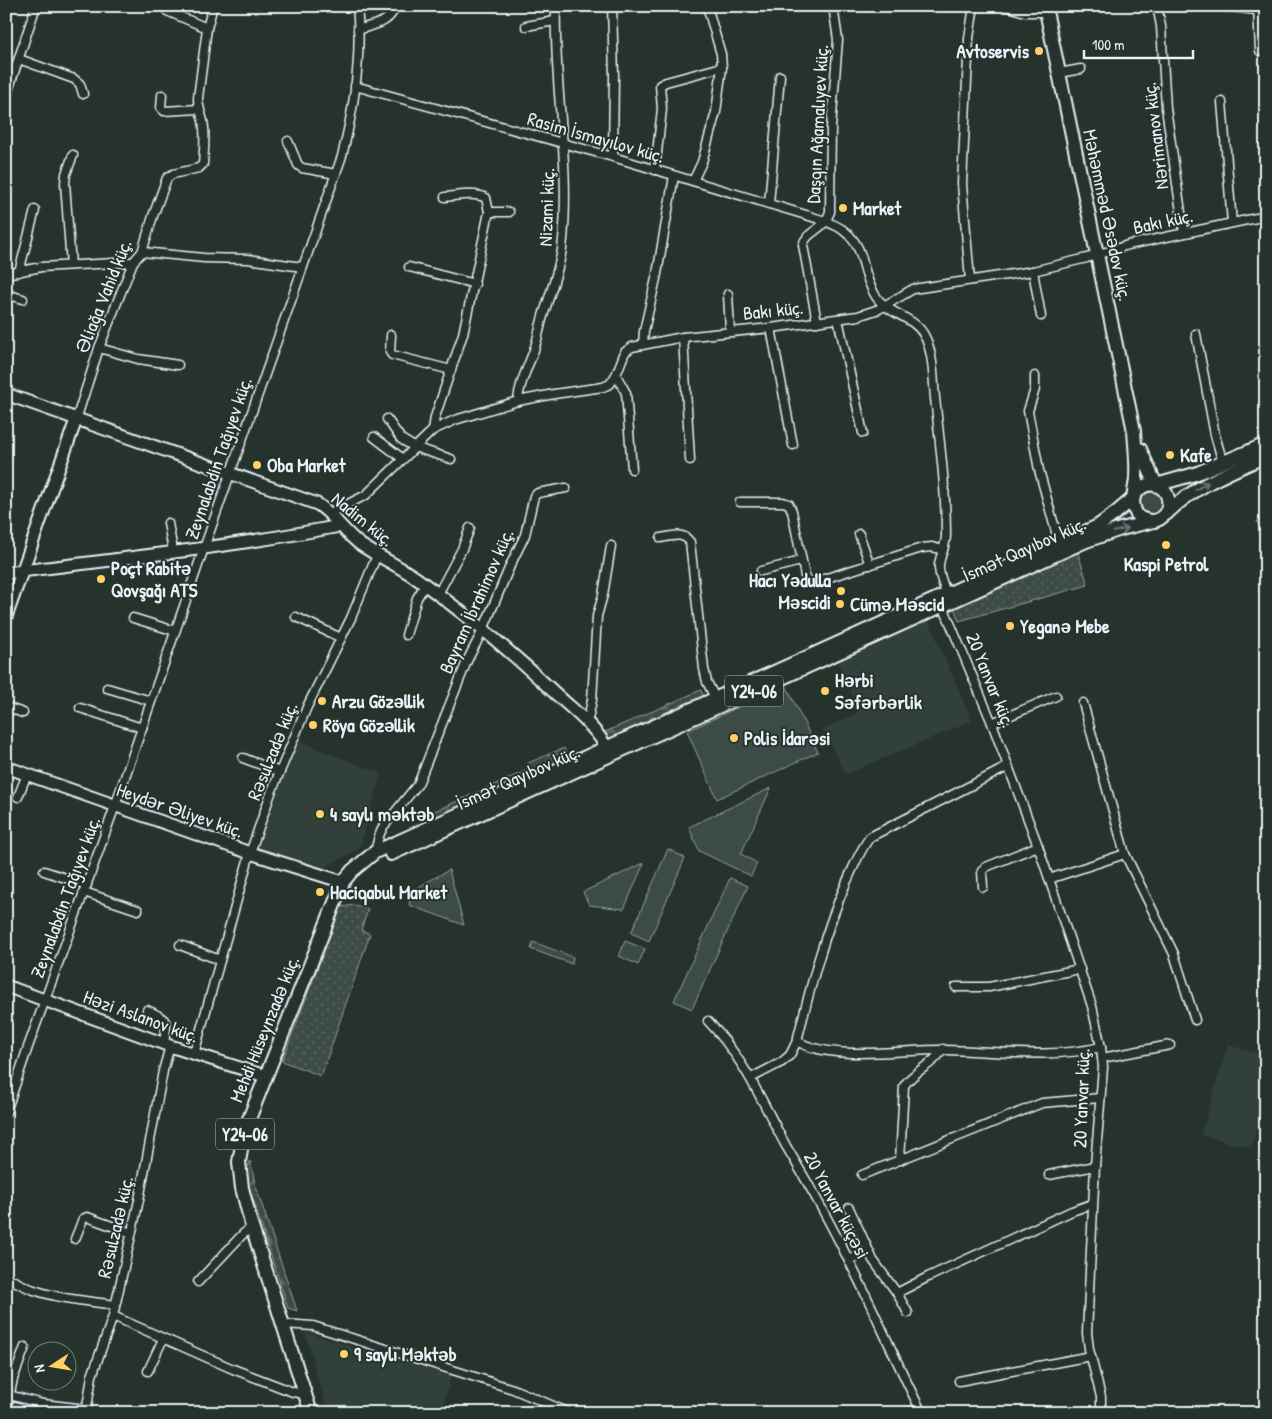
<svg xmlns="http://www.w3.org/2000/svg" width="1272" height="1419" viewBox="0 0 1272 1419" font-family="'Patrick Hand',sans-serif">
	<defs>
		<pattern id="forest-firs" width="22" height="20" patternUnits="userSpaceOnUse" patternTransform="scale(1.25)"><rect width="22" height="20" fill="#3e4b47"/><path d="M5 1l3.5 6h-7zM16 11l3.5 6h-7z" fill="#5a6562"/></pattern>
		<pattern id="park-dots" width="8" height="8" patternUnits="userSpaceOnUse" patternTransform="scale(1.25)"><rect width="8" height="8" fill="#3e4b47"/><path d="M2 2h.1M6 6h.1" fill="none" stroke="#5a6562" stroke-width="1.8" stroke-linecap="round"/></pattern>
	</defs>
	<rect width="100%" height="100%" fill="#26332d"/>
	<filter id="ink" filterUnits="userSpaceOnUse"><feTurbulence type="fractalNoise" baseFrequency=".02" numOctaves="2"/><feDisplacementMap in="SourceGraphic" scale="10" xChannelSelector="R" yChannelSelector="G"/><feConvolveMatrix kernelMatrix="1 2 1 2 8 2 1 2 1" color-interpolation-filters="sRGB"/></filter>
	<g filter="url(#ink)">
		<g fill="#333f3a">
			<polygon points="928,619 972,721 846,774 823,730 859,712 838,661"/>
			<polygon points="297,741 381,773 360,848 322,869 257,849"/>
			<polygon points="1228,1045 1266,1056 1266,1097 1251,1148 1201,1135"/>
			<polygon points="305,1332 451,1376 441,1413 328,1413"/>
		</g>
		<g fill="#3e4b47" stroke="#939ea0">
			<circle cx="1151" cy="503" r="11"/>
			<polygon points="1266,519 1266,546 1257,521"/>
			<polygon points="786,685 818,752 717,799 687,731"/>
			<polygon points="771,788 741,854 757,863 751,876 699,851 689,827"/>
			<polygon points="668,849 685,858 649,941 631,933"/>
			<polygon points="644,863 624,909 589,905 583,892"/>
			<polygon points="449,870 464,925 409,905 411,891"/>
			<polygon points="730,878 748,886 692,1009 674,1001"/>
			<polygon points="625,941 645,949 638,965 619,956"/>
			<polygon points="533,942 573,957 572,964 531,949"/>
		</g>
		<g fill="url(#forest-firs)" stroke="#939ea0">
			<polygon points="701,690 704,698 610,740 605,732"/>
			<polygon points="564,748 569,760 431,821 428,814 530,769 528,763"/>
			<polygon points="250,1161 256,1187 297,1311 288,1308 245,1175"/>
		</g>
		<g fill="url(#park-dots)" stroke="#939ea0">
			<polygon points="1077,550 1088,585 959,621 953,605"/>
			<polygon points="355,905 368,909 361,930 370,934 321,1076 282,1061 341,907"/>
		</g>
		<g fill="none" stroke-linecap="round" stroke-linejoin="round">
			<defs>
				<g id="street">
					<polyline points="612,6 614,76 613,157"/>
					<polyline points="1006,6 1025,12 1046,12"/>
					<polyline points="1157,6 1161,26 1166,108 1184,233"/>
					<polyline points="1221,6 1266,11"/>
					<polyline points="1258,8 1260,51"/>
					<polyline points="167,11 207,28"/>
					<polyline points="526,26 555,21"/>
					<path d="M358 30C374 24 390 24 395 6"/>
					<polyline points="19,59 74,79 80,84 83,94"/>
					<polyline points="1059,73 1081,69"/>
					<path d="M355 86 613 157 806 215C833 223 854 229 862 259 865 271 868 284 875 295 886 314 914 316 924 335 934 353 933 379 935 398 940 444 946 490 946 535 946 546 940 555 939 565 938 574 944 585 946 594"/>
					<polyline points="162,95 161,108 164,111 199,109"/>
					<polyline points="6,97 36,6"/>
					<polyline points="1222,102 1232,223"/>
					<polyline points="288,141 298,165 302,168 336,174"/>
					<polyline points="655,170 662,109 660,85 666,82 722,67"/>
					<polyline points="693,181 702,162 716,112 722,67 721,54 707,6"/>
					<polyline points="769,204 780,76"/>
					<polyline points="489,212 509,212"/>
					<polyline points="142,252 204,258 248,259 302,267"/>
					<polyline points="71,265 65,183 66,174 73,155"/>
					<polyline points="409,267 475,284"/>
					<polyline points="1033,271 1041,316"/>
					<polyline points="19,272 35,210"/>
					<polyline points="6,274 41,267 133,262"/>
					<polyline points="970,280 962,184 969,38 974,6"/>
					<polyline points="6,294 23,299"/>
					<polyline points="728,294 730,331"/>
					<polyline points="838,319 863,433"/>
					<path d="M817 322 803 245C807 230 823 232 830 212L831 128 838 40 833 6"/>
					<polyline points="771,328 793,445"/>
					<polyline points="1196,334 1215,435 1223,463"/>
					<polyline points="391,335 390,352 392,355 451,370"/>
					<polyline points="683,337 690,460"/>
					<polyline points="643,344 644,331 657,274 674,176"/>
					<polyline points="99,348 138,359 178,365"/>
					<polyline points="616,375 626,393 632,469"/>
					<polyline points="1035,376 1035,389 1028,411 1039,470 1059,543"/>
					<path d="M518 401C519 382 529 366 535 347 539 334 541 320 546 307 552 288 559 269 562 249 572 168 553 87 556 6"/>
					<polyline points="387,419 401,439 414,447 451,459"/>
					<path d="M76 420 99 348 133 262 142 252 153 216 167 178 173 174 199 168 203 164C204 150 206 135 203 121 201 113 198 106 198 98L207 28 213 6"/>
					<path d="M433 430 435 417 463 334 489 212 486 198C475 192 457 196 445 197"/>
					<polyline points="374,437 403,459"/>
					<polyline points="740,502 783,502 789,504 792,511 805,576 808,581 814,582 922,548 932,547 943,550"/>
					<polyline points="330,513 366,495 433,430 455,420 518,401 554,394 603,387 610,384 616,375 625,352 632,347 683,337 771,328 858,316 879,309 913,289 1033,271 1087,258 1128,245 1266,216"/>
					<polyline points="168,523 173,551"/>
					<polyline points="859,534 870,565"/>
					<path d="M661 538C672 536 683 532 690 542L704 669 707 682 715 698"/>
					<polyline points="761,571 801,561"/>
					<polyline points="438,594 462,549 470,528"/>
					<polyline points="943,606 992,723 1038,846 1092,1006 1101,1047 1103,1067 1095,1166 1087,1333 1089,1349 1101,1397 1101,1413"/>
					<polyline points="296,617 341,638"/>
					<polyline points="133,618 175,631"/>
					<polyline points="406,635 417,598 425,585"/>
					<polyline points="107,688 151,701"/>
					<polyline points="1083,703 1125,854 1174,954 1195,1020"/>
					<polyline points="6,707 23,713"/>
					<polyline points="80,708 142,728"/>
					<polyline points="992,723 1056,696"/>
					<polyline points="587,724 592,700 597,616 603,595 611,546"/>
					<polyline points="243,758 280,772"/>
					<polyline points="18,797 27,774"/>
					<polyline points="375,852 379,836 383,827 418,784 467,661 483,630 510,566 525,535 534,496 538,493 566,488"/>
					<polyline points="44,871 87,885"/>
					<polyline points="1049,879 1125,854"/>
					<polyline points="983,887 982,871 986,867 1038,846"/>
					<polyline points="84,892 138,910"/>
					<polyline points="180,945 220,960"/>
					<polyline points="956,987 989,987 1080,969"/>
					<path d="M147 1010C170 1021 167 1019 164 1044"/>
					<path d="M708 1021C745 1060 761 1100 786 1146 808 1183 829 1220 848 1259 874 1309 896 1362 922 1413"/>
					<path d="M797 1041C832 1062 904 1049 945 1050 997 1051 1050 1059 1101 1047"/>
					<polyline points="194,1054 250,853 271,793 307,707 351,618 377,555"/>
					<polyline points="1102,1058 1170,1045"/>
					<path d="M751 1078 782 1062 790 1055 797 1041C811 985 824 933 847 881 854 866 860 850 870 837L1007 767"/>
					<path d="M6 1112 28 1047 115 806 204 548 342 156C354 109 362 54 357 6"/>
					<path d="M900 1160 904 1086C914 1070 933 1066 943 1049"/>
					<polyline points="862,1175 1042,1103 1100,1098"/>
					<polyline points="1049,1175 1095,1166"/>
					<polyline points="849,1208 873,1260 897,1293 908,1313"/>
					<polyline points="75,1239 83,1219 87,1217 131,1233"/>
					<polyline points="849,1260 868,1251"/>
					<path d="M6 1277C15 1281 25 1287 34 1290 60 1299 88 1301 115 1305"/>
					<polyline points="198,1282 243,1234 252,1227"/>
					<polyline points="897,1293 928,1277 1072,1211 1092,1204"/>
					<polyline points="113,1316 233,1369 293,1392 305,1394"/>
					<polyline points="283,1324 313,1326 513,1389 570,1413"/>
					<polyline points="148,1371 163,1339"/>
					<polyline points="959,1381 1091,1356"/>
					<polyline points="9,1395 43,1404 86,1409"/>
					<polyline points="6,1411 13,1379 25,1347"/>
					<polyline points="86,1413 92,1376 113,1316 139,1200 163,1071 170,1046"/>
				</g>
				<g id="secondary">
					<path d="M6 394 317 504C334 514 343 532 361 545 379 557 399 566 416 578 466 614 513 653 557 695 576 712 599 730 610 754"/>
					<path d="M6 573C118 559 230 547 340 526"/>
					<polyline points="6,617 76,420"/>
					<polyline points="6,767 250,853 343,882"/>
					<polyline points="6,986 170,1046 265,1076"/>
				</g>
				<g id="primary">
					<polyline points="1140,449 1156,485 1195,474 1266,444"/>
					<path d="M1166 514C1194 486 1230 472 1266 456"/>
					<polyline points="391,854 1086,541 1121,529 1154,521"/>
					<path d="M311 1413 252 1227 242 1188 239 1162 242 1144 247 1124 343 882 352 871 375 852 1098 526C1110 518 1120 510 1131 500 1135 496 1137 491 1141 488 1145 485 1151 484 1155 485 1178 491 1169 527 1146 520 1140 519 1135 514 1134 507 1131 498 1136 486 1136 477 1137 462 1135 446 1134 431L1045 6"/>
				</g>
			</defs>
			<use href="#street" stroke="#e8f1f8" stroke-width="11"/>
			<use href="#secondary" stroke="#e8f1f8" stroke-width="15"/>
			<use href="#primary" stroke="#e8f1f8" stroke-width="16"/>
			<use href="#street" stroke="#26332d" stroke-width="8"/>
			<use href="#secondary" stroke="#26332d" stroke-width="11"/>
			<use href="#primary" stroke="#26332d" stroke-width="12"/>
		</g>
		<defs><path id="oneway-shaft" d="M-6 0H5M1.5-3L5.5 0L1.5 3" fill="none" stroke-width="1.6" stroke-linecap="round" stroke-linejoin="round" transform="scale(1.25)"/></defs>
		<g stroke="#6a7674">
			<use href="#oneway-shaft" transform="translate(1202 486) rotate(-31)"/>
			<use href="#oneway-shaft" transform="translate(1121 530) rotate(-14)"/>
		</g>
	</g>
	<g fill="#ffd166" stroke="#26332d" stroke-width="2">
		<circle cx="1039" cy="51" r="5"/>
		<circle cx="843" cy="208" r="5"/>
		<circle cx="1170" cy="455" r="5"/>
		<circle cx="257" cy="465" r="5"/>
		<circle cx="1166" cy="545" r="5"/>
		<circle cx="101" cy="579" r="5"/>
		<circle cx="841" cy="591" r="5"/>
		<circle cx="840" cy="604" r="5"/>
		<circle cx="1010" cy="626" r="5"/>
		<circle cx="825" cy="691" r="5"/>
		<circle cx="322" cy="701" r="5"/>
		<circle cx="313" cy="725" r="5"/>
		<circle cx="734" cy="738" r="5"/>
		<circle cx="320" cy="814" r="5"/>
		<circle cx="320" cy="892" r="5"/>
		<circle cx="344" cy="1354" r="5"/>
	</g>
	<g text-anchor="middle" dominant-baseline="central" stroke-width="4" stroke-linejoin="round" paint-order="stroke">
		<g fill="#26332d" stroke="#aeb8bb" stroke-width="1">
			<rect x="725" y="675.5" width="58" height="31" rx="4"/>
			<rect x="216" y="1118.5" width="58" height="31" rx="4"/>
		</g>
		<g font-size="18" font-weight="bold" fill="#e8f1f8">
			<text x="754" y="691">Y24-06</text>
			<text x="245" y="1134">Y24-06</text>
		</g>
		<g font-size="19" font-weight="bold" fill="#e8f1f8" stroke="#26332d" text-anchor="start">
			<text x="1029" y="51" text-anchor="end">Avtoservis</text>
			<text x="853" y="208">Market</text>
			<text x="1180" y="455">Kafe</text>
			<text x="267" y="465">Oba Market</text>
			<text x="1166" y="564" text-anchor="middle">Kaspi Petrol</text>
			<text x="111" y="568">Poçt Rabitə<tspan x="111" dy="22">Qovşağı ATS</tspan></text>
			<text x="831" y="580" text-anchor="end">Hacı Yədulla<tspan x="831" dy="22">Məscidi</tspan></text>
			<text x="850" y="604">Cümə Məscid</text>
			<text x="1020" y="626">Yeganə Mebe</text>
			<text x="835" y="680">Hərbi<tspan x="835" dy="22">Səfərbərlik</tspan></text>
			<text x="332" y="701">Arzu Gözəllik</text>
			<text x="323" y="725">Röya Gözəllik</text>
			<text x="744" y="738">Polis İdarəsi</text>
			<text x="330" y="814">4 saylı məktəb</text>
			<text x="330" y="892">Haciqabul Market</text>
			<text x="354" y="1354">9 saylı Məktəb</text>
		</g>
		<g font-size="19" fill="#e8f1f8" stroke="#26332d">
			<text transform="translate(817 124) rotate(-87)">Daşqın Ağamalıyev küç.</text>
			<text transform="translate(1155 136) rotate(-97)">Nərimanov küç.</text>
			<text transform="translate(596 137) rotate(16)">Rasim İsmayılov küç.</text>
			<text transform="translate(546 207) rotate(-88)">Nizami küç.</text>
			<text transform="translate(1108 215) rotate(78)">Məhəmməd Əsədov küç.</text>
			<text transform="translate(1163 221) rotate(-12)">Bakı küç.</text>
			<text transform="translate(103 296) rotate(-68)">Əliağa Vahid küç.</text>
			<text transform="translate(773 310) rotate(-6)">Bakı küç.</text>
			<text transform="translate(218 458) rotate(-71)">Zeynalabdin Tağıyev küç.</text>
			<text transform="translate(363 519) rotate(39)">Nadim küç.</text>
			<text transform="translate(1024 549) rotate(-24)">İsmət Qayıbov küç.</text>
			<text transform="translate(476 601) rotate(-66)">Bayram İbrahimov küç.</text>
			<text transform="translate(991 680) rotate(68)">20 Yanvar küç.</text>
			<text transform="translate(272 751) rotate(-68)">Rəsulzadə küç.</text>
			<text transform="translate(518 777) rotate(-24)">İsmət Qayıbov küç.</text>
			<text transform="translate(180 810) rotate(19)">Heydər Əliyev küç.</text>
			<text transform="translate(65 897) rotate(-70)">Zeynalabdin Tağıyev küç.</text>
			<text transform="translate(141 1016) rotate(20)">Həzi Aslanov küç.</text>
			<text transform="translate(264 1029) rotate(-68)">Mehdi Hüseynzadə küç.</text>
			<text transform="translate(1081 1098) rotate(-88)">20 Yanvar küç.</text>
			<text transform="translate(837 1205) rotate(62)">20 Yanvar küçəsi</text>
			<text transform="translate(115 1227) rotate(-77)">Rəsulzadə küç.</text>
		</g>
	</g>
	<rect width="1272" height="1419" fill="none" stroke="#26332d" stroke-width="25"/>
	<rect x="12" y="12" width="1247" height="1394" fill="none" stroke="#e8f1f8" stroke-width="2" filter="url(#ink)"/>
	<g transform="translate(52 1366) rotate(258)"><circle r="24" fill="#26332d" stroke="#747f7e"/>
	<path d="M0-4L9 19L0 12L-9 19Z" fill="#ffd166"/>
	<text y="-8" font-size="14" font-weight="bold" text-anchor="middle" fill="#e8f1f8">N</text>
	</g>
	<path d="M1084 50v8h109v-8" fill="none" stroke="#e8f1f8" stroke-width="2.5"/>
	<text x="1092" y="50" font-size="15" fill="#e8f1f8" stroke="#26332d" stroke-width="4" paint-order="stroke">100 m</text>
</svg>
